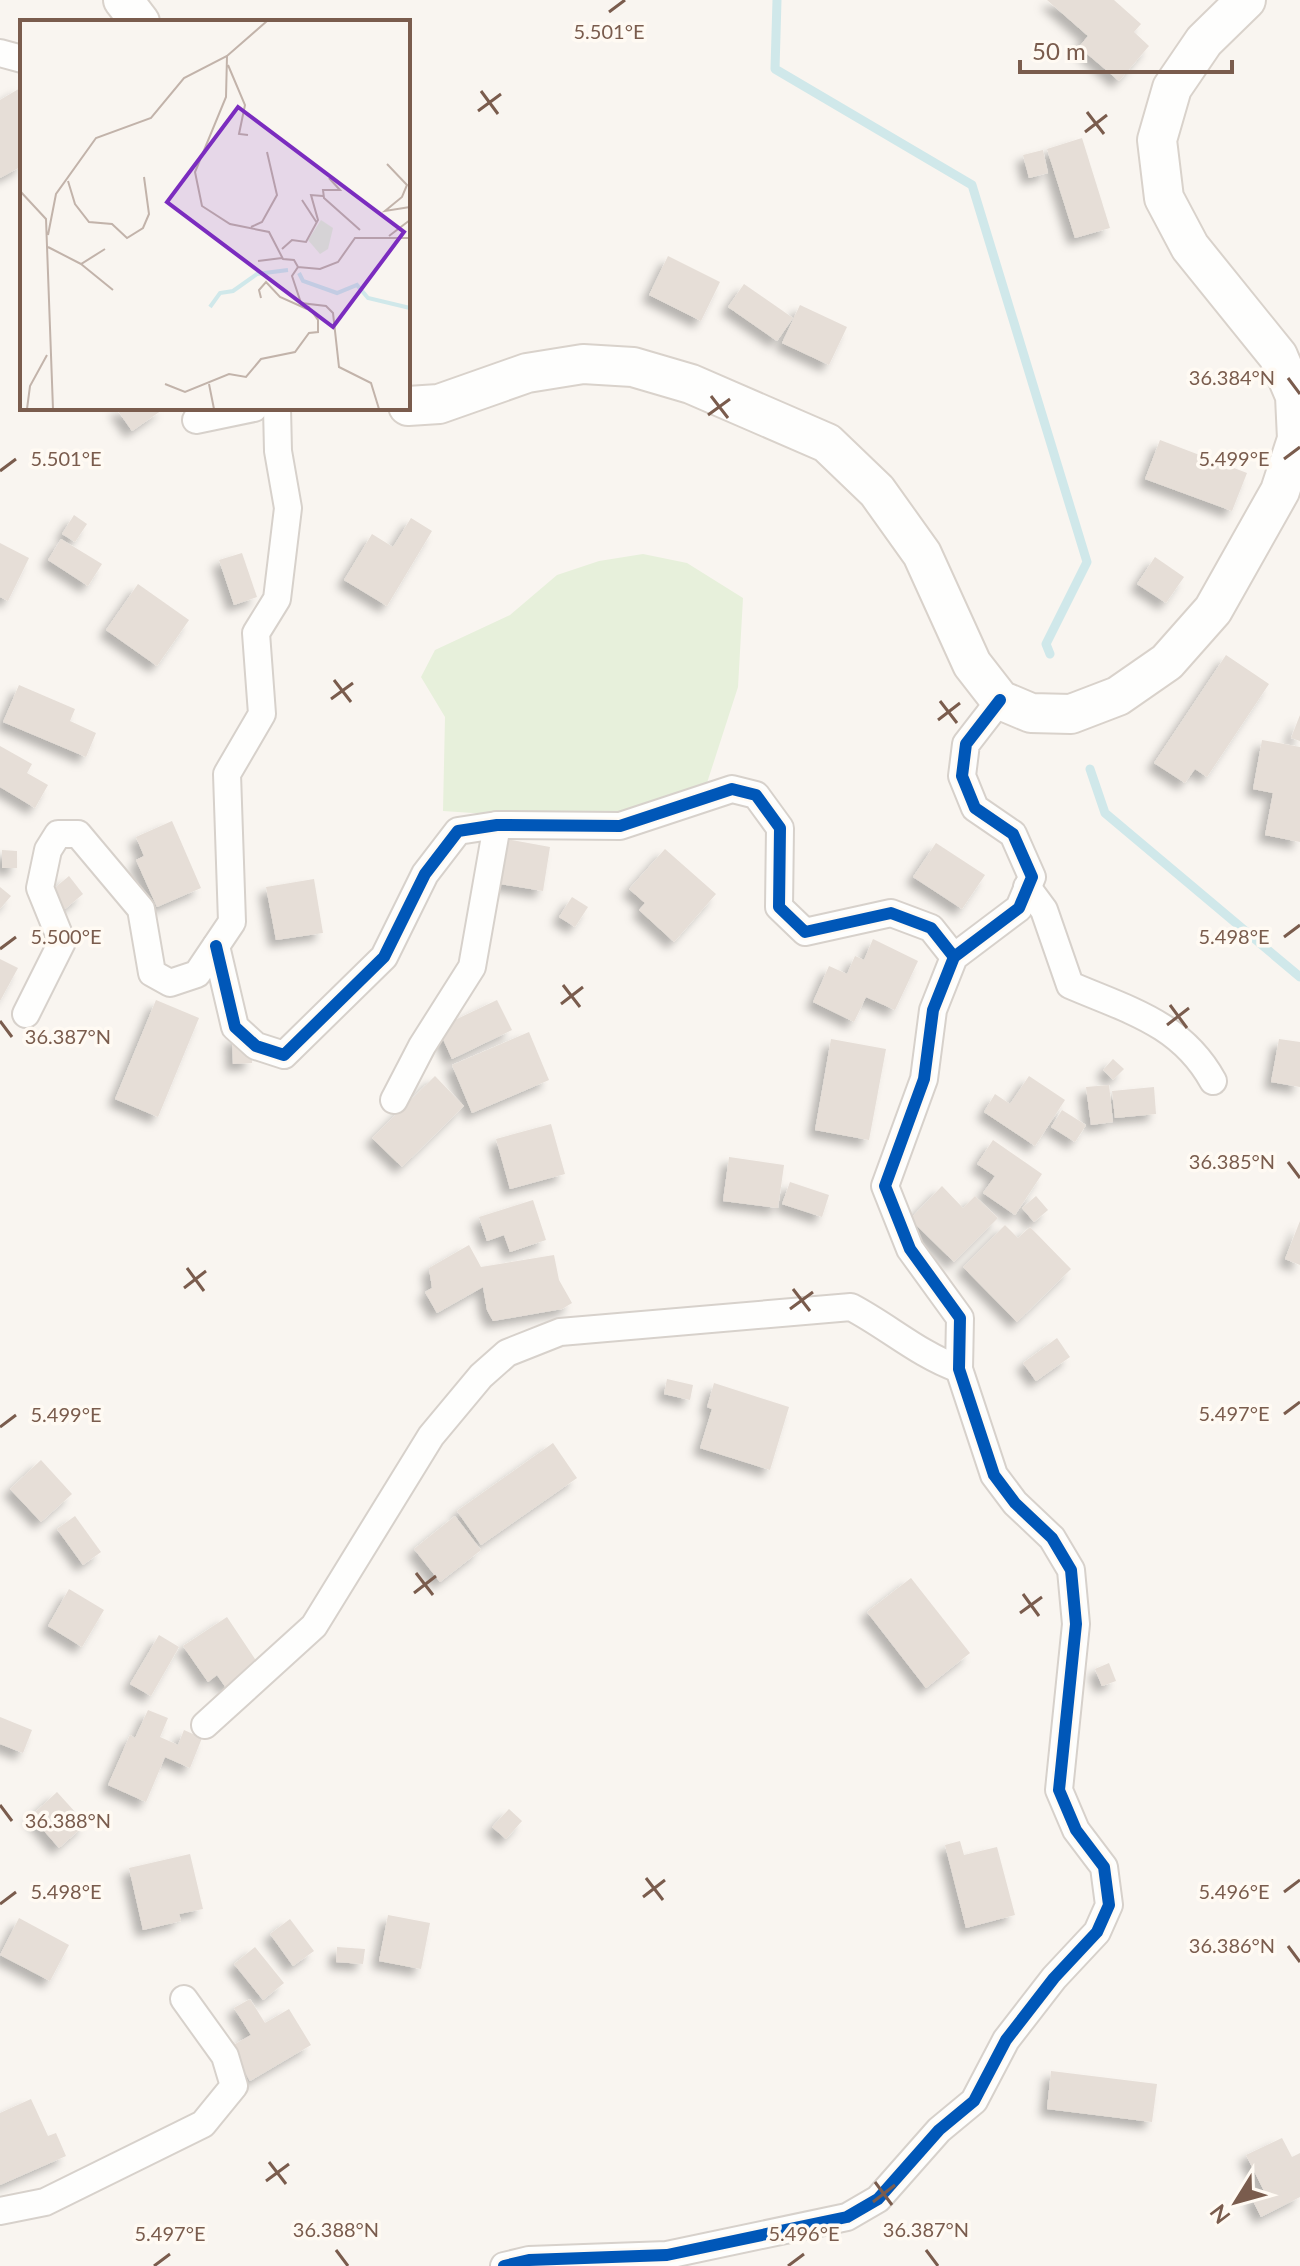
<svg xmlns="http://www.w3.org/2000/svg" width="1300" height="2266" viewBox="0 0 1300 2266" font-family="Lato,sans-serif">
	<defs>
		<filter id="shadow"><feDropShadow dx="-7" dy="7" stdDeviation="4" flood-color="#0004"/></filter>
	</defs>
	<rect width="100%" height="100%" fill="#f9f5f0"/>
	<polygon fill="#e7f0db" points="643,554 687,563 743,598 738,687 706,786 593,821 443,811 445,717 421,677 435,650 510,615 557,575 599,561"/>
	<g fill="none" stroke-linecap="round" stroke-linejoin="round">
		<g stroke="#d0e8ea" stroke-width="9">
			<polyline points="777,0 775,69 972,185 1087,562 1046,644 1050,654"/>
			<polyline points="1090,769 1105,813 1300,977"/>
		</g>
	</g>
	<g fill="#e6ded7" filter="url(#shadow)">
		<polygon points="1047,0 1114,0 1141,24 1134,32 1149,46 1119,81 1079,47 1088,36"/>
		<polygon points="22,87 22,166 0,178 0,100"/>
		<polygon points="1082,138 1110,228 1075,238 1047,149"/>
		<polygon points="1043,150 1048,173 1029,178 1023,155"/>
		<polygon points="668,256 720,282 701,321 649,295"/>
		<polygon points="744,284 793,318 777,341 728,307"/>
		<polygon points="800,305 847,327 829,365 782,343"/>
		<polygon points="116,408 165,408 132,431"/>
		<polygon points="1160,440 1247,473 1232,511 1145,479"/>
		<polygon points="74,515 87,524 75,542 62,534"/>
		<polygon points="411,518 432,531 387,606 344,580 372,534 393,547"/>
		<polygon points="61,539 102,564 88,586 48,560"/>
		<polygon points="0,543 29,558 8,601 0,597"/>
		<polygon points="242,553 257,597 234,605 219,560"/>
		<polygon points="1155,557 1184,577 1166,603 1137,584"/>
		<polygon points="138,584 189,620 157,666 106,630"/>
		<polygon points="1226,655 1269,684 1207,777 1195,769 1185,783 1154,763"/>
		<polygon points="19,685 75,709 70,721 96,733 86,757 3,722"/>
		<polygon points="1300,715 1300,741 1291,738"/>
		<polygon points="1262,740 1300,747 1300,842 1265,835 1273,793 1253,789"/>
		<polygon points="0,746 32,764 27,773 48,785 35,808 0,787"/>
		<polygon points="172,821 201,888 157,907 136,860 144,856 136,837"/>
		<polygon points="501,838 550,847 543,891 494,883"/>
		<polygon points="936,843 985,875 962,909 913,877"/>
		<polygon points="665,849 716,894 674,942 639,910 645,903 629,889"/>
		<polygon points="2,850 17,851 17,868 2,868"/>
		<polygon points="69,876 83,894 65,909 51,891"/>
		<polygon points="314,879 323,933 276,940 266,887"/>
		<polygon points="0,887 11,896 0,909"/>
		<polygon points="572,897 588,907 575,927 559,917"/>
		<polygon points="873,939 918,961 895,1010 866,997 854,1022 813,1002 829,966 847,974 855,956 864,960"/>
		<polygon points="0,959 18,968 0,1001"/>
		<polygon points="156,1000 199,1018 158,1117 115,1099"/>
		<polygon points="497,1000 512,1030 452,1059 438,1028"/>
		<polygon points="529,1032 549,1080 472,1113 452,1065"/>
		<polygon points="251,1036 252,1063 233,1064 232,1037"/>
		<polygon points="831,1039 886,1049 869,1140 815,1130"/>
		<polygon points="1279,1039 1300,1042 1300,1087 1271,1082"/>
		<polygon points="1113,1059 1124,1069 1113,1080 1103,1070"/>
		<polygon points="435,1076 464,1106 402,1167 372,1138"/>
		<polygon points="1029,1076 1065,1100 1035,1146 984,1112 995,1094 1010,1104"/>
		<polygon points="1109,1085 1113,1122 1091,1125 1086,1087"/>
		<polygon points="1154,1087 1156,1114 1115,1118 1112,1091"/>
		<polygon points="1062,1110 1086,1125 1075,1142 1051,1127"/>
		<polygon points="551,1124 565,1174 510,1189 496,1139"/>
		<polygon points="993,1140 1042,1174 1015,1215 983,1193 995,1176 977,1164"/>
		<polygon points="729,1157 784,1165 778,1208 723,1201"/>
		<polygon points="790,1182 829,1195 822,1217 782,1204"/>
		<polygon points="942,1186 963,1208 975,1196 998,1218 954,1262 910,1219"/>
		<polygon points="1036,1196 1048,1210 1034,1222 1022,1208"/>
		<polygon points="533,1200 546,1240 510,1252 504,1235 487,1241 479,1217"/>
		<polygon points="1300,1221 1300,1265 1285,1259"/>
		<polygon points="1005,1225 1018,1238 1030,1227 1071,1269 1017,1322 963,1267"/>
		<polygon points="469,1245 481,1267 554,1255 559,1280 572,1303 562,1309 493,1321 487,1310 483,1287 437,1313 425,1292 432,1288 429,1268"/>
		<polygon points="1057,1338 1070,1357 1036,1381 1023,1363"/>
		<polygon points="667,1379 693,1385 690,1400 664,1394"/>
		<polygon points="714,1383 789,1407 770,1470 700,1448 712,1409 707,1407"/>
		<polygon points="553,1443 577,1478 481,1545 457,1511"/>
		<polygon points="41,1460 72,1494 41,1522 10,1489"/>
		<polygon points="75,1516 101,1552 83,1565 57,1529"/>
		<polygon points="455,1516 481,1550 440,1582 414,1549"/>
		<polygon points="911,1578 970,1653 926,1688 867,1612"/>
		<polygon points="69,1589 104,1610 82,1647 48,1626"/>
		<polygon points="227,1617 259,1665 226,1688 217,1675 208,1682 183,1646"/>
		<polygon points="159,1635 179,1647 151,1696 130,1684"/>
		<polygon points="1109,1663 1116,1681 1102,1686 1095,1669"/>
		<polygon points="148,1710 168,1718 160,1737 178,1745 184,1730 202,1738 190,1768 165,1757 146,1802 108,1785 130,1735 135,1738"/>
		<polygon points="0,1717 32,1730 23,1753 0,1744"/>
		<polygon points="57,1792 86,1824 59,1848 31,1816"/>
		<polygon points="509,1809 522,1821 506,1839 492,1827"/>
		<polygon points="960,1841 964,1855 997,1847 1015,1915 966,1928 945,1845"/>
		<polygon points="190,1854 203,1909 179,1914 181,1921 143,1930 129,1868"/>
		<polygon points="388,1915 430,1923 421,1969 379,1961"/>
		<polygon points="19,1918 69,1945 50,1981 0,1955"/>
		<polygon points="290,1919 314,1951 293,1966 270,1934"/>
		<polygon points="255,1947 284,1983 263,2000 234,1964"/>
		<polygon points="337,1947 365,1949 363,1964 336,1962"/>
		<polygon points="250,1999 265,2023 289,2009 311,2045 250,2081 230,2047 251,2035 234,2008"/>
		<polygon points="1051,2071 1157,2084 1152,2122 1047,2109"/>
		<polygon points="31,2099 48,2136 56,2133 66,2156 0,2185 0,2113"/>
		<polygon points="1282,2138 1292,2157 1300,2153 1300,2197 1261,2217 1251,2197 1264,2191 1246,2155"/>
	</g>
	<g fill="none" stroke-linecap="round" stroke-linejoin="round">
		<defs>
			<g id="minor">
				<polyline points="0,53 22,59"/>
				<polyline points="196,420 254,408"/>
				<path d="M1027 887 1044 910 1070 985C1128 1010 1181 1023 1213 1081"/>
				<polyline points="216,946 235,1027 256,1046 284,1055 384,957 425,874 458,831 497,825 620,826 732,789 756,795 780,828 779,907 805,932 891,913 931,928 954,957"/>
				<polyline points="26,1014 62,942 40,888 48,850 58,834 78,834 141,909 152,973 170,983 197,974 232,922 227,774 262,714 256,633 277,599 288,508 278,451 277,408"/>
				<polyline points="394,1100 422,1046 472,967 497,825"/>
				<path d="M205 1725 314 1626 431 1436 481 1376 507 1353 560 1332 851 1307C889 1327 918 1354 959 1369"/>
				<polyline points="0,2211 45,2202 203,2124 234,2086 225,2056 184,1999"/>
				<polyline points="504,2266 529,2260 667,2255 847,2217 878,2199 939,2130 974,2101 1006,2040 1054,1978 1097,1932 1109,1905 1104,1867 1076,1830 1059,1790 1076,1624 1071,1570 1052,1538 1015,1503 994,1475 959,1369 960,1318 910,1249 885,1186 924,1079 933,1010 954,957 1019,908 1032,877 1013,834 975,808 962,776 966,744 1000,700"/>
			</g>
			<g id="secondary">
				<polyline points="123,0 140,22"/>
				<polyline points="408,406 439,404 527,373 583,364 633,367 691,384 827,443 877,491 922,554 972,664 1000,700 1031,713 1071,714 1118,696 1167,662 1213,610 1280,491 1297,439 1295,396 1278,356 1190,247 1164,198 1157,140 1172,88 1204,41 1246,0"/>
			</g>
		</defs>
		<use href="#minor" stroke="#d7d1cb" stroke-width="30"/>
		<use href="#secondary" stroke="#d9d2cb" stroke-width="42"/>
		<use href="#minor" stroke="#fefefd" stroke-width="26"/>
		<use href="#secondary" stroke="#fefefd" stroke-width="38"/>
		<defs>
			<g id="cycleway">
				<polyline points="216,946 235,1027 256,1046 284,1055 384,957 425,874 458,831 497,825 620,826 732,789 756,795 780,828 779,907 805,932 891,913 931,928 954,957"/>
				<polyline points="504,2266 529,2260 667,2255 847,2217 878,2199 939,2130 974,2101 1006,2040 1054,1978 1097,1932 1109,1905 1104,1867 1076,1830 1059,1790 1076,1624 1071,1570 1052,1538 1015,1503 994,1475 959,1369 960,1318 910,1249 885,1186 924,1079 933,1010 954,957 1019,908 1032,877 1013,834 975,808 962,776 966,744 1000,700"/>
			</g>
		</defs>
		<use href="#cycleway" stroke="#fffaf3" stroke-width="17"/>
		<use href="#cycleway" stroke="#0057b8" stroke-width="12"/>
	</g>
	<path fill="none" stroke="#7a5c4d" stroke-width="3" d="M609 12 625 0M481 91 498 114M478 111 501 94M1087 112 1104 134M1085 132 1107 115M1288 378 1300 394M711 396 728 418M708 415 730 399M1284 459 1300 447M0 471 16 459M334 680 351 702M331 699 353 683M940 701 957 723M938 720 960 703M1284 937 1300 925M0 949 16 937M563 985 580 1007M561 1004 583 987M1170 1005 1187 1028M0 1021 12 1037M1167 1025 1189 1008M1288 1162 1300 1178M187 1268 204 1291M184 1288 206 1271M793 1289 810 1311M790 1309 813 1292M1284 1414 1300 1402M0 1427 16 1415M416 1573 433 1595M414 1593 436 1576M1023 1594 1039 1616M1020 1613 1042 1597M0 1805 12 1821M646 1878 663 1900M1284 1892 1300 1880M643 1897 665 1880M0 1904 16 1892M1288 1946 1300 1962M269 2162 286 2184M266 2181 289 2164M875 2182 892 2205M873 2202 895 2185M336 2250 348 2266M926 2250 938 2266M154 2266 170 2254M788 2266 804 2254"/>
	<g transform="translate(20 20)">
		<rect width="390" height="390" fill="#f9f5f0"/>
		<path d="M301 200 313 208 308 229 300 234 288 220Z" fill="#e7f0db"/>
		<path fill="none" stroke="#d0e8ea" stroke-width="4" d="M279 253 283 261 317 273 337 265 348 278 390 288M190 287 200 273 213 271 237 254 268 250"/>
		<path fill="none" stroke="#c2b3aa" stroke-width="2" d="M207 36 206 77 175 152 182 186 210 204 249 212 263 239 274 240 278 247M208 45 225 85 219 114 228 115M367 144 387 165 382 177 365 191 390 187M309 158 320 170H303L304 178 340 210M48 161 55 184 69 202 92 204 107 218 123 208 129 194 124 157M0 171 26 199 33 389M282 180 297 203M231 207 242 202 257 175 247 132M28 215 36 174 76 118 131 98 164 58 207 36 247 1M369 216 390 200M28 227 61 244 85 229M262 229 272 220 286 222 298 200 291 175 303 176M238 241 262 238M61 244 93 270M241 278 239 270 246 262 260 277 287 289M145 364 165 372 209 354 226 357 241 339 275 332 289 313 298 312V300L288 286M189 364 194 389M7 389 10 366 27 335M359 389 351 363 319 347 313 293 306 286 281 283 272 256 278 247 300 249 318 242 335 218H390"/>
		<path fill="#7b2cbf" fill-opacity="0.15" stroke="#7b2cbf" stroke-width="4" d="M218 87 384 212 313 307 147 182Z"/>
		<rect width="390" height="390" fill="none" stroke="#7a5c4d" stroke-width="4"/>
	</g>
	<g font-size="20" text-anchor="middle" fill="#7a5c4d" stroke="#fffaf3" stroke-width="7" stroke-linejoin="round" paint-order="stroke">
		<text x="609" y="39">5.501°E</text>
		<text x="1232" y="385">36.384°N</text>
		<text x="1234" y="466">5.499°E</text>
		<text x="66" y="466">5.501°E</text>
		<text x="1234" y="944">5.498°E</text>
		<text x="66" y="944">5.500°E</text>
		<text x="68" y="1044">36.387°N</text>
		<text x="1232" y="1169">36.385°N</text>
		<text x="1234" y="1421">5.497°E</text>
		<text x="66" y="1422">5.499°E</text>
		<text x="68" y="1828">36.388°N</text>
		<text x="1234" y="1899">5.496°E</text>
		<text x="66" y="1899">5.498°E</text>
		<text x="1232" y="1953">36.386°N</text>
		<text x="336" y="2237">36.388°N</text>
		<text x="926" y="2237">36.387°N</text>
		<text x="170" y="2241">5.497°E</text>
		<text x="804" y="2241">5.496°E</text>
	</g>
	<g transform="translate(1236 2202) rotate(233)" stroke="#fffaf3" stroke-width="6" paint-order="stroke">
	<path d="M0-6L14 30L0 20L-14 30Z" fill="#7a5c4d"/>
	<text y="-12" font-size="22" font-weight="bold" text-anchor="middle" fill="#7a5c4d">N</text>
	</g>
	<path d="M1020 60v12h212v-12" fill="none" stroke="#7a5c4d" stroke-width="4"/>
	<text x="1032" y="60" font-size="24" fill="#7a5c4d" stroke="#fffaf3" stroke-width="6" paint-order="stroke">50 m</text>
</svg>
